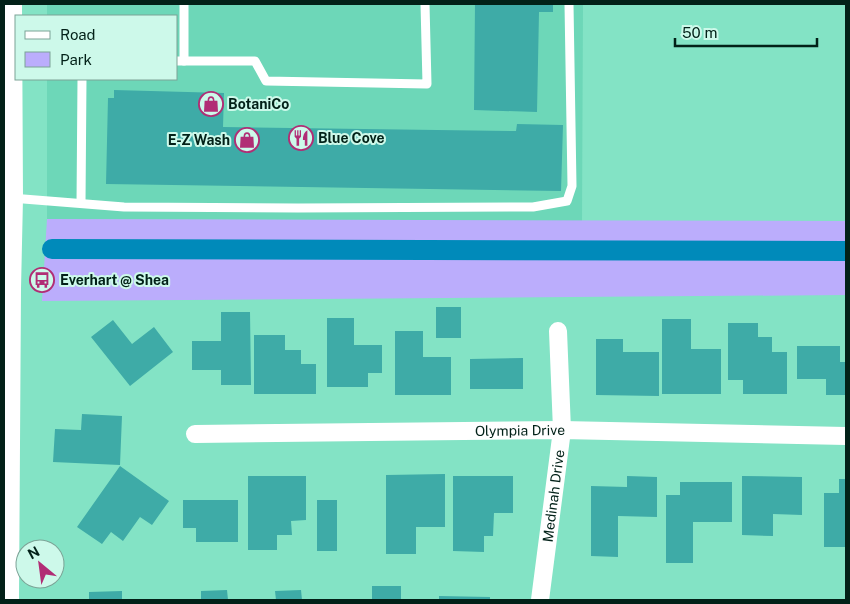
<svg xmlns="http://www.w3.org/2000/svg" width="850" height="604" viewBox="0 0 850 604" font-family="'Public Sans',sans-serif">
	<rect width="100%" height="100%" fill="#83e3c5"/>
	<polygon fill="#6dd7b8" points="47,4 583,4 582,221 47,219 47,79 176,79 176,16 47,16"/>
	<polygon fill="#bbadfc" points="47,219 846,221 846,295 42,301"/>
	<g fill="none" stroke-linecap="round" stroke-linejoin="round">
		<polyline stroke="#008aba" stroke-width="20" points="52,249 846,251"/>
	</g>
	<g fill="#3eaba7">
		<polygon points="475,4 553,4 553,12 539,12 537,112 474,110"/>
		<polygon points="114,90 224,93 223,127 516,131 517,124 563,125 561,191 106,184 108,98 114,98"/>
		<rect x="436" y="307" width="25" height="31"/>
		<polygon points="221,312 250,312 251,385 221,385 221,370 192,370 192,341 221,341"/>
		<polygon points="327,318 354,318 354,345 382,345 382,373 368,373 368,387 327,387"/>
		<polygon points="662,319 691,319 691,349 721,349 721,394 662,394"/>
		<polygon points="113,320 132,344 154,327 173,352 130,386 91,337"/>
		<polygon points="728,323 758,323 758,337 772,337 772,352 787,352 787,394 743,394 743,380 728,380"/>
		<polygon points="395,331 423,331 423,357 451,357 451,395 395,395"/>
		<polygon points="254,335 285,335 285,350 301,350 301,364 316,364 316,394 254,394"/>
		<polygon points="596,339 623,339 623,352 659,352 659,396 596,395"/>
		<polygon points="797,346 840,346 840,362 846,362 846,395 826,395 826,379 797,379"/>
		<polygon points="523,358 523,389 470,389 470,359"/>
		<polygon points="82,414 122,416 120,465 53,462 55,429 81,430"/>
		<polygon points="120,466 169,501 152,525 140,517 123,541 111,532 102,544 77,527"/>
		<polygon points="445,474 445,527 416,527 416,554 386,554 386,475"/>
		<polygon points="248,476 306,476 306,520 291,521 292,535 277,535 277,550 248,550"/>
		<polygon points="453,476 513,476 513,513 494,513 493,536 484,536 484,552 453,551"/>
		<polygon points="627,476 657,477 657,517 618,516 618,557 591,556 591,486 627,487"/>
		<polygon points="742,476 802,477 802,515 773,514 773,536 742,535"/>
		<polygon points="839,479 846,479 846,547 824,547 824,493 839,493"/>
		<polygon points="680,482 732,482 732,522 693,522 693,563 666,563 666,495 680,495"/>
		<polygon points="183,500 238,500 238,542 196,542 196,528 183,528"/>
		<rect x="317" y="500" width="20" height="51"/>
		<rect x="372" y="586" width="29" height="14"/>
		<polygon points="227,590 228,600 201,600 201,591"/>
		<polygon points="301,590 302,600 276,600 275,591"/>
		<polygon points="122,591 122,600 89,600 89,592"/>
		<polygon points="439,596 490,597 490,600 439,600"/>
	</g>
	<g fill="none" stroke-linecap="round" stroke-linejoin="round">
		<g stroke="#fff" stroke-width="9">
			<polyline points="184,4 184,61"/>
			<polyline points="176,61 255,61 266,81 427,84 425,4"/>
			<polyline points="11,198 124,207 298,208 533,207 567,201 572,186 569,4"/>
			<polyline points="81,203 82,79"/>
		</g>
		<g stroke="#fff" stroke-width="18">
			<path id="s1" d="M195 434 562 430 846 436"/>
			<path id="s2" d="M540 600 562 430 558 331"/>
		</g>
		<polyline stroke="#fff" stroke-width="24" points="7,600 9,289 11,198 10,4"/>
	</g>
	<defs>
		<symbol id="shop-ring" viewBox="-11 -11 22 22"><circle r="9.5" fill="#cdf9ea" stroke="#b12d75" stroke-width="1.5"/><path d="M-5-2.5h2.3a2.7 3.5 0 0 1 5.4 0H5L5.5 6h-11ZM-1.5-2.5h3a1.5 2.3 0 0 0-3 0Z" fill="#b12d75"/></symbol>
		<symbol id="restaurant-ring" viewBox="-11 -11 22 22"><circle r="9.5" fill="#cdf9ea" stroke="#b12d75" stroke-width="1.5"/><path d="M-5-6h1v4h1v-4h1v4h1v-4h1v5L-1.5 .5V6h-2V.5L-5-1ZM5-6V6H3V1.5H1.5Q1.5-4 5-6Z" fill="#b12d75"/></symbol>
		<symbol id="bus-ring" viewBox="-11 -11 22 22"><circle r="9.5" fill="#cdf9ea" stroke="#b12d75" stroke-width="1.5"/><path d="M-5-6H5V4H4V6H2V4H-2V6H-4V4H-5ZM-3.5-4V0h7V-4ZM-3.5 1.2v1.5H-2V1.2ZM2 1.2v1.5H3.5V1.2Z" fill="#b12d75"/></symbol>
	</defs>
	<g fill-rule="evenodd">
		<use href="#shop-ring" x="197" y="90" width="28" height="28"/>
		<use href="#restaurant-ring" x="287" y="124" width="28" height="28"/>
		<use href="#shop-ring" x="233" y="126" width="28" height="28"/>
		<use href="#bus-ring" x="28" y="266" width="28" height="28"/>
	</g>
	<g text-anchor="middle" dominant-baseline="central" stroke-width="4" stroke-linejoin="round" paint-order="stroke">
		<g font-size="14" font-weight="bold" fill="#022118" stroke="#cdf9ea" text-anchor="start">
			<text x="228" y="104">BotaniCo</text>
			<text x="318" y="138">Blue Cove</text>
			<text x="230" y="140" text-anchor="end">E-Z Wash</text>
			<text x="60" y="280">Everhart @ Shea</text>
		</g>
		<g font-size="14" fill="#022118" stroke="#cdf9ea">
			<text stroke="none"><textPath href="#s1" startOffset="325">Olympia Drive</textPath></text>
			<text stroke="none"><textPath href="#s2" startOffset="105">Medinah Drive</textPath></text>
		</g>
	</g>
	<rect width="850" height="604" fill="none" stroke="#022118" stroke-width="10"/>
	<rect x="15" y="15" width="162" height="65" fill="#cdf9ea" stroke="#7ca396"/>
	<rect x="25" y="31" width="25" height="8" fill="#ffffff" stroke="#7ca396"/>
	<text x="60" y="40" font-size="15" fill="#022118">Road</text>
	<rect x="25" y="52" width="25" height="15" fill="#bbadfc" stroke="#7ca396"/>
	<text x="60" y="65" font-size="15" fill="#022118">Park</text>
	<g transform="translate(40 564) rotate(331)"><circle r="24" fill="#cdf9ea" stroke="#7ca396"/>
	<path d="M0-4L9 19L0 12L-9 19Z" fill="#b12d75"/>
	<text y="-8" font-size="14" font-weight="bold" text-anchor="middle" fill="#022118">N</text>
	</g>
	<path d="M675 38v8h142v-8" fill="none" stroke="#022118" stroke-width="2.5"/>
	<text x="682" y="38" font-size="15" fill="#022118" stroke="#cdf9ea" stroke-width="4" paint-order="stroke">50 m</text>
</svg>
